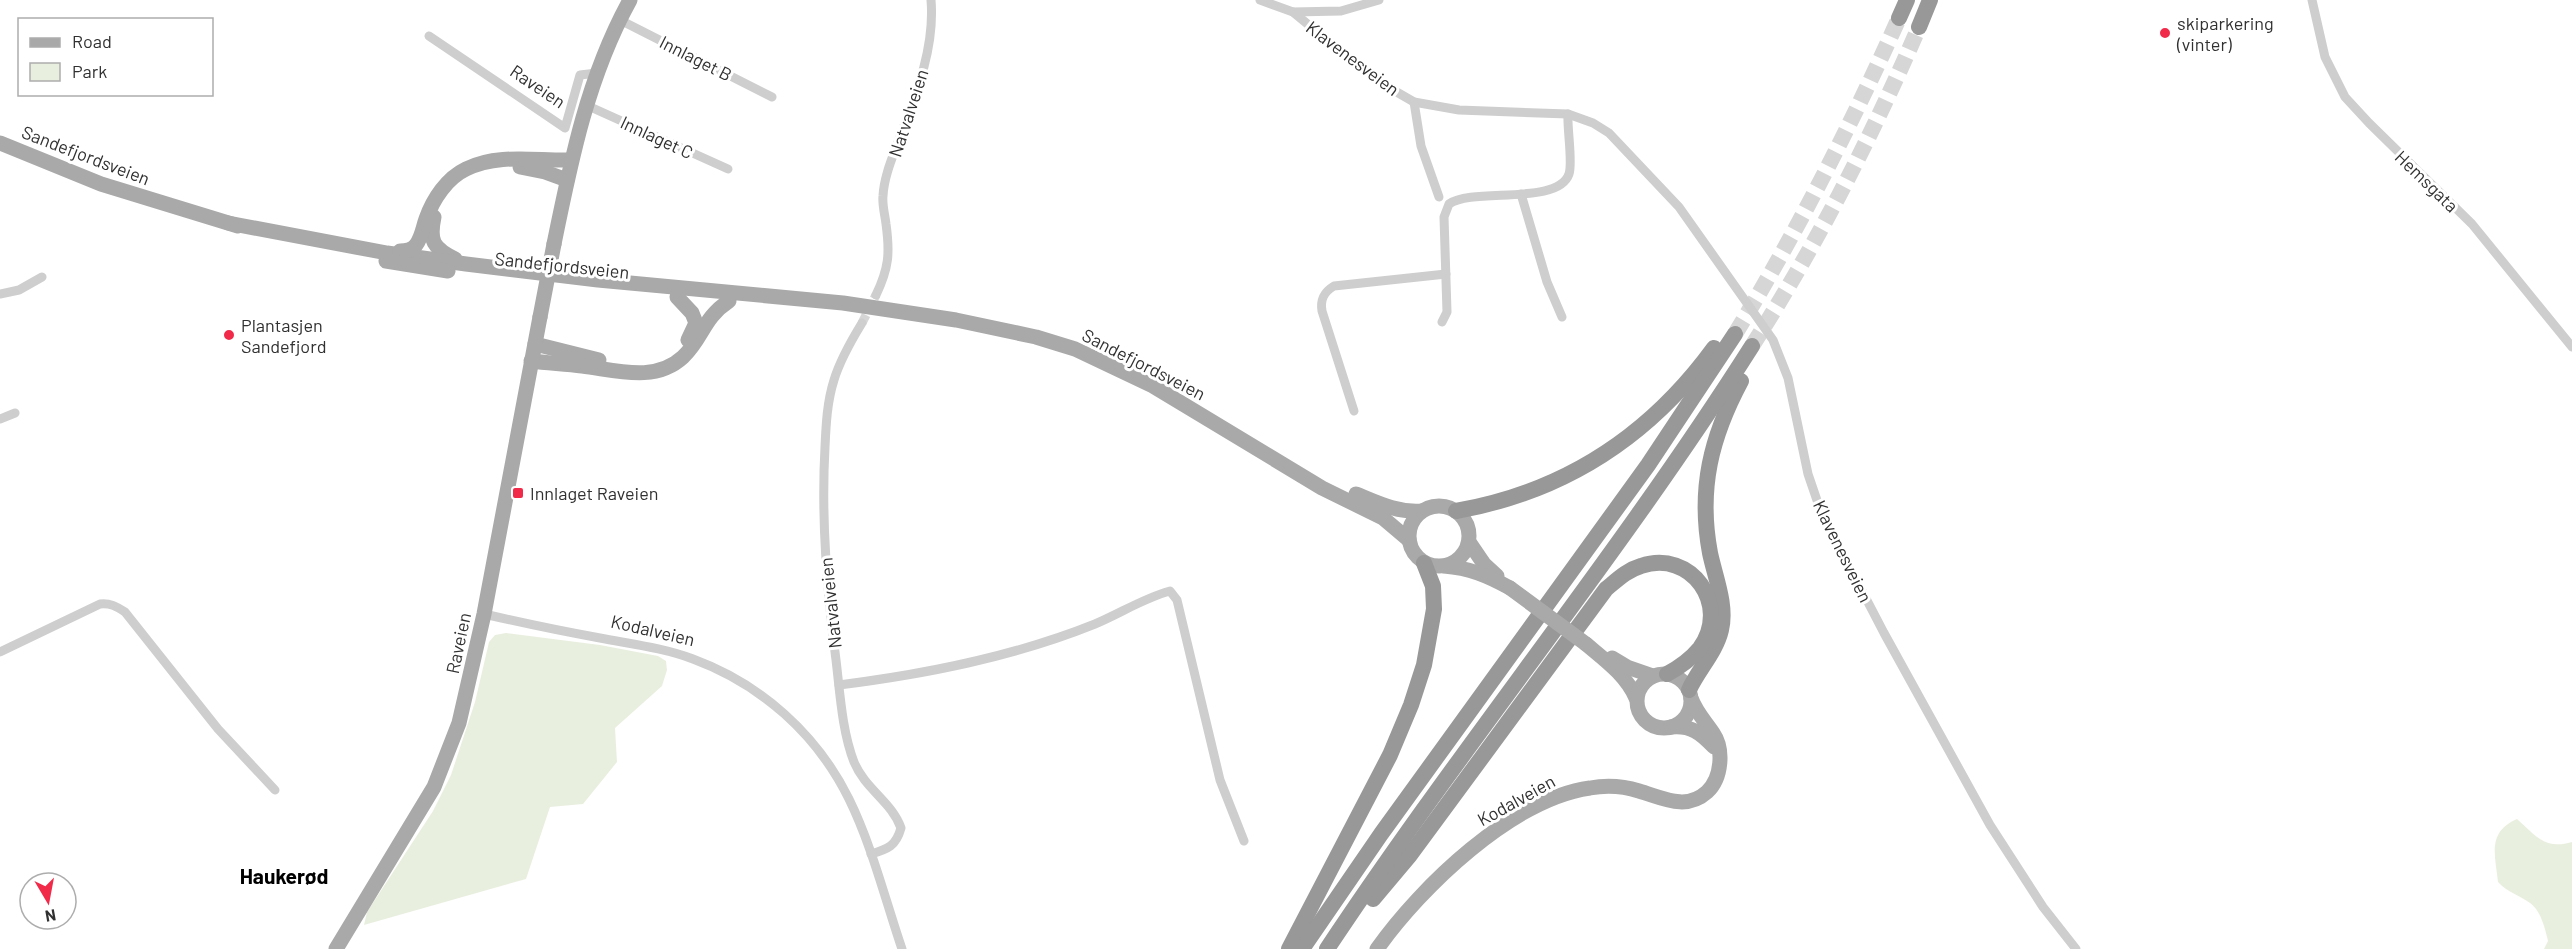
<svg xmlns="http://www.w3.org/2000/svg" width="2572" height="949" viewBox="0 0 2572 949" font-family="Barlow,sans-serif">
	<rect width="100%" height="100%" fill="#fff"/>
	<g fill="#e9efdf">
		<polygon points="506,633 600,645 658,656 666,661 667,670 662,686 615,728 617,762 583,804 550,807 526,879 364,925 367,912 433,811 451,775 475,702 489,642 495,635"/>
		<path d="M2517 819C2536 836 2545 850 2572 842V949H2544L2548 941C2545 928 2541 911 2530 903 2519 895 2507 892 2498 882 2495 855 2487 832 2517 819Z"/>
	</g>
	<g fill="none" stroke-linecap="round" stroke-linejoin="round">
		<polyline stroke="#d6d6d6" stroke-width="9" stroke-dasharray="9 4.5" stroke-linecap="butt" points="862,323 876,295"/>
		<g stroke="#d6d6d6" stroke-width="16" stroke-dasharray="16 8" stroke-linecap="butt">
			<path d="M1735 334C1797 232 1850 127 1899 18"/>
			<path d="M1752 346C1817 244 1871 138 1919 27"/>
		</g>
		<g stroke="#cecece" stroke-width="9">
			<polyline points="1260,0 1293,12 1351,60 1388,87 1414,102 1459,110 1568,114 1593,123 1609,133 1679,207 1773,340 1788,378 1808,474 1821,512 1884,633 1990,825 2043,907 2076,949"/>
			<polyline points="2312,0 2325,57 2345,97 2369,123 2472,224 2572,347"/>
			<polyline points="1293,12 1341,11 1379,0"/>
			<polyline points="620,20 772,97"/>
			<polyline points="429,36 565,128 580,75 597,73"/>
			<polyline points="1414,102 1421,146 1439,197"/>
			<polyline points="586,105 728,169"/>
			<polyline points="1521,194 1547,282 1562,317"/>
			<polyline points="0,294 19,290 42,277"/>
			<path d="M876 295C889 268 890 253 886 224 885 215 882 205 883 196 884 175 894 154 901 134 917 92 935 46 931 0"/>
			<path d="M1442 322 1447 312 1444 217 1449 204C1473 187 1558 206 1569 174 1573 163 1567 129 1568 114"/>
			<path d="M862 323C851 341 840 360 834 380 827 402 826 425 825 447 821 519 827 589 836 660 840 693 842 731 854 762 865 789 892 802 901 828 896 846 888 849 871 854"/>
			<path d="M1354 411 1322 311C1320 299 1324 292 1334 286L1446 274"/>
			<polyline points="0,419 15,413"/>
			<path d="M484 614C523 623 561 631 600 638 631 644 664 648 693 659 761 684 817 734 849 799 872 846 885 899 902 949"/>
			<path d="M0 652 100 604C110 603 116 606 125 612L218 729 275 790"/>
			<path d="M839 685C926 674 1013 657 1095 624 1121 613 1144 598 1170 591L1177 600 1220 780 1244 841"/>
		</g>
		<g stroke="#a9a9a9" stroke-width="15">
			<polyline points="0,143 101,184 238,226"/>
			<polyline points="520,167 545,172 567,180"/>
			<path d="M434 217C429 241 433 248 455 259"/>
			<polyline points="228,223 387,253 466,264 598,280 843,303 956,320 1036,337 1075,349 1153,386 1322,488 1383,518 1409,540"/>
			<path d="M554 244C571 160 588 76 630 0"/>
			<path d="M400 251C406 251 412 250 416 245 422 237 423 227 426 219 433 199 447 178 466 169 498 153 536 161 571 160"/>
			<polyline points="386,261 448,271"/>
			<polyline points="677,297 692,313 696,323 688,340"/>
			<polyline points="535,344 599,360"/>
			<path d="M531 361C548 363 565 364 582 366 616 370 655 383 683 357 703 338 703 318 729 301"/>
			<path d="M1356 494C1378 503 1398 513 1422 511"/>
			<circle cx="1439" cy="536" r="30"/>
			<polyline points="1469,542 1484,564 1497,576"/>
			<path d="M1444 566C1470 568 1488 576 1510 588"/>
			<path d="M1586 644C1605 660 1626 675 1636 698"/>
			<polyline points="1612,658 1627,667 1653,676"/>
			<circle cx="1664" cy="701" r="27"/>
			<path d="M1671 727C1691 725 1701 733 1714 747"/>
			<polyline points="336,949 434,787 459,723 484,614 540,317"/>
			<path d="M1377 949C1421 887 1512 799 1590 788 1606 785 1623 786 1639 791 1663 798 1686 811 1707 792 1722 778 1724 749 1713 733 1705 721 1696 712 1691 698"/>
		</g>
		<g stroke="#989898" stroke-width="16">
			<polyline points="1899,18 1907,0"/>
			<polyline points="1919,27 1930,0"/>
			<path d="M1456 511C1565 492 1649 437 1714 348"/>
			<path d="M1689 690C1698 670 1716 652 1721 630 1727 605 1715 577 1710 553 1698 489 1711 437 1741 381"/>
			<path d="M1373 899 1410 855 1606 589C1617 580 1627 570 1641 566 1691 549 1731 605 1700 648 1691 659 1680 667 1667 674"/>
			<polyline points="1289,949 1390,755 1411,705 1424,665 1434,609 1433,586 1424,563"/>
			<polyline points="1302,949 1381,834 1648,465 1735,334"/>
			<path d="M1327 949C1463 744 1620 554 1752 346"/>
		</g>
		<g stroke="#a9a9a9" stroke-width="15">
			<polyline points="540,317 554,244"/>
			<polyline points="1510,588 1586,644"/>
		</g>
	</g>
	<g fill="#f12a4a" stroke="#fff" stroke-width="2">
		<circle cx="2165" cy="33" r="6"/>
		<circle cx="229" cy="335" r="6"/>
		<rect x="512" y="487" width="12" height="12" rx="3"/>
	</g>
	<g text-anchor="middle" dominant-baseline="central" stroke-width="6" stroke-linejoin="round" paint-order="stroke">
		<g font-size="18" fill="#313131" stroke="#fff" text-anchor="start">
			<text x="2177" y="23">skiparkering<tspan x="2177" dy="21">(vinter)</tspan></text>
			<text x="241" y="325">Plantasjen<tspan x="241" dy="21">Sandefjord</tspan></text>
			<text x="530" y="493">Innlaget Raveien</text>
		</g>
		<g font-size="18" fill="#313131" stroke="#fff">
			<text transform="translate(696 58) rotate(27)">Innlaget B</text>
			<text transform="translate(1353 58) rotate(37)">Klavenesveien</text>
			<text transform="translate(538 86) rotate(34)">Raveien</text>
			<text transform="translate(908 113) rotate(-72)">Natvalveien</text>
			<text transform="translate(657 137) rotate(25)">Innlaget C</text>
			<text transform="translate(86 155) rotate(21)">Sandefjordsveien</text>
			<text transform="translate(2427 181) rotate(44)">Hemsgata</text>
			<text transform="translate(562 265) rotate(6)">Sandefjordsveien</text>
			<text transform="translate(1144 364) rotate(27)">Sandefjordsveien</text>
			<text transform="translate(1843 551) rotate(64)">Klavenesveien</text>
			<text transform="translate(830 603) rotate(-96)">Natvalveien</text>
			<text transform="translate(653 630) rotate(13)">Kodalveien</text>
			<text transform="translate(458 643) rotate(-78)">Raveien</text>
			<text transform="translate(1516 800) rotate(-29)">Kodalveien</text>
		</g>
		<g font-size="21" font-weight="bold" fill="#000" stroke="#fff">
			<text x="284" y="875">Haukerød</text>
		</g>
	</g>
	<rect x="18" y="18" width="195" height="78" fill="#ffffff" stroke="#adadad" stroke-width="1.5"/>
	<rect x="30" y="38" width="30" height="9" fill="#a9a9a9" stroke="#adadad" stroke-width="1.5"/>
	<text x="72" y="48" font-size="18" fill="#313131">Road</text>
	<rect x="30" y="63" width="30" height="18" fill="#e9efdf" stroke="#adadad" stroke-width="1.5"/>
	<text x="72" y="78" font-size="18" fill="#313131">Park</text>
	<g transform="translate(48 901) rotate(170)"><circle r="28" fill="#ffffff" stroke="#adadad" stroke-width="1.5"/>
	<path d="M0-4.5L10 22L0 15L-10 22Z" fill="#f12a4a"/>
	<text y="-9" font-size="16" font-weight="bold" text-anchor="middle" fill="#313131">N</text>
	</g>
</svg>
